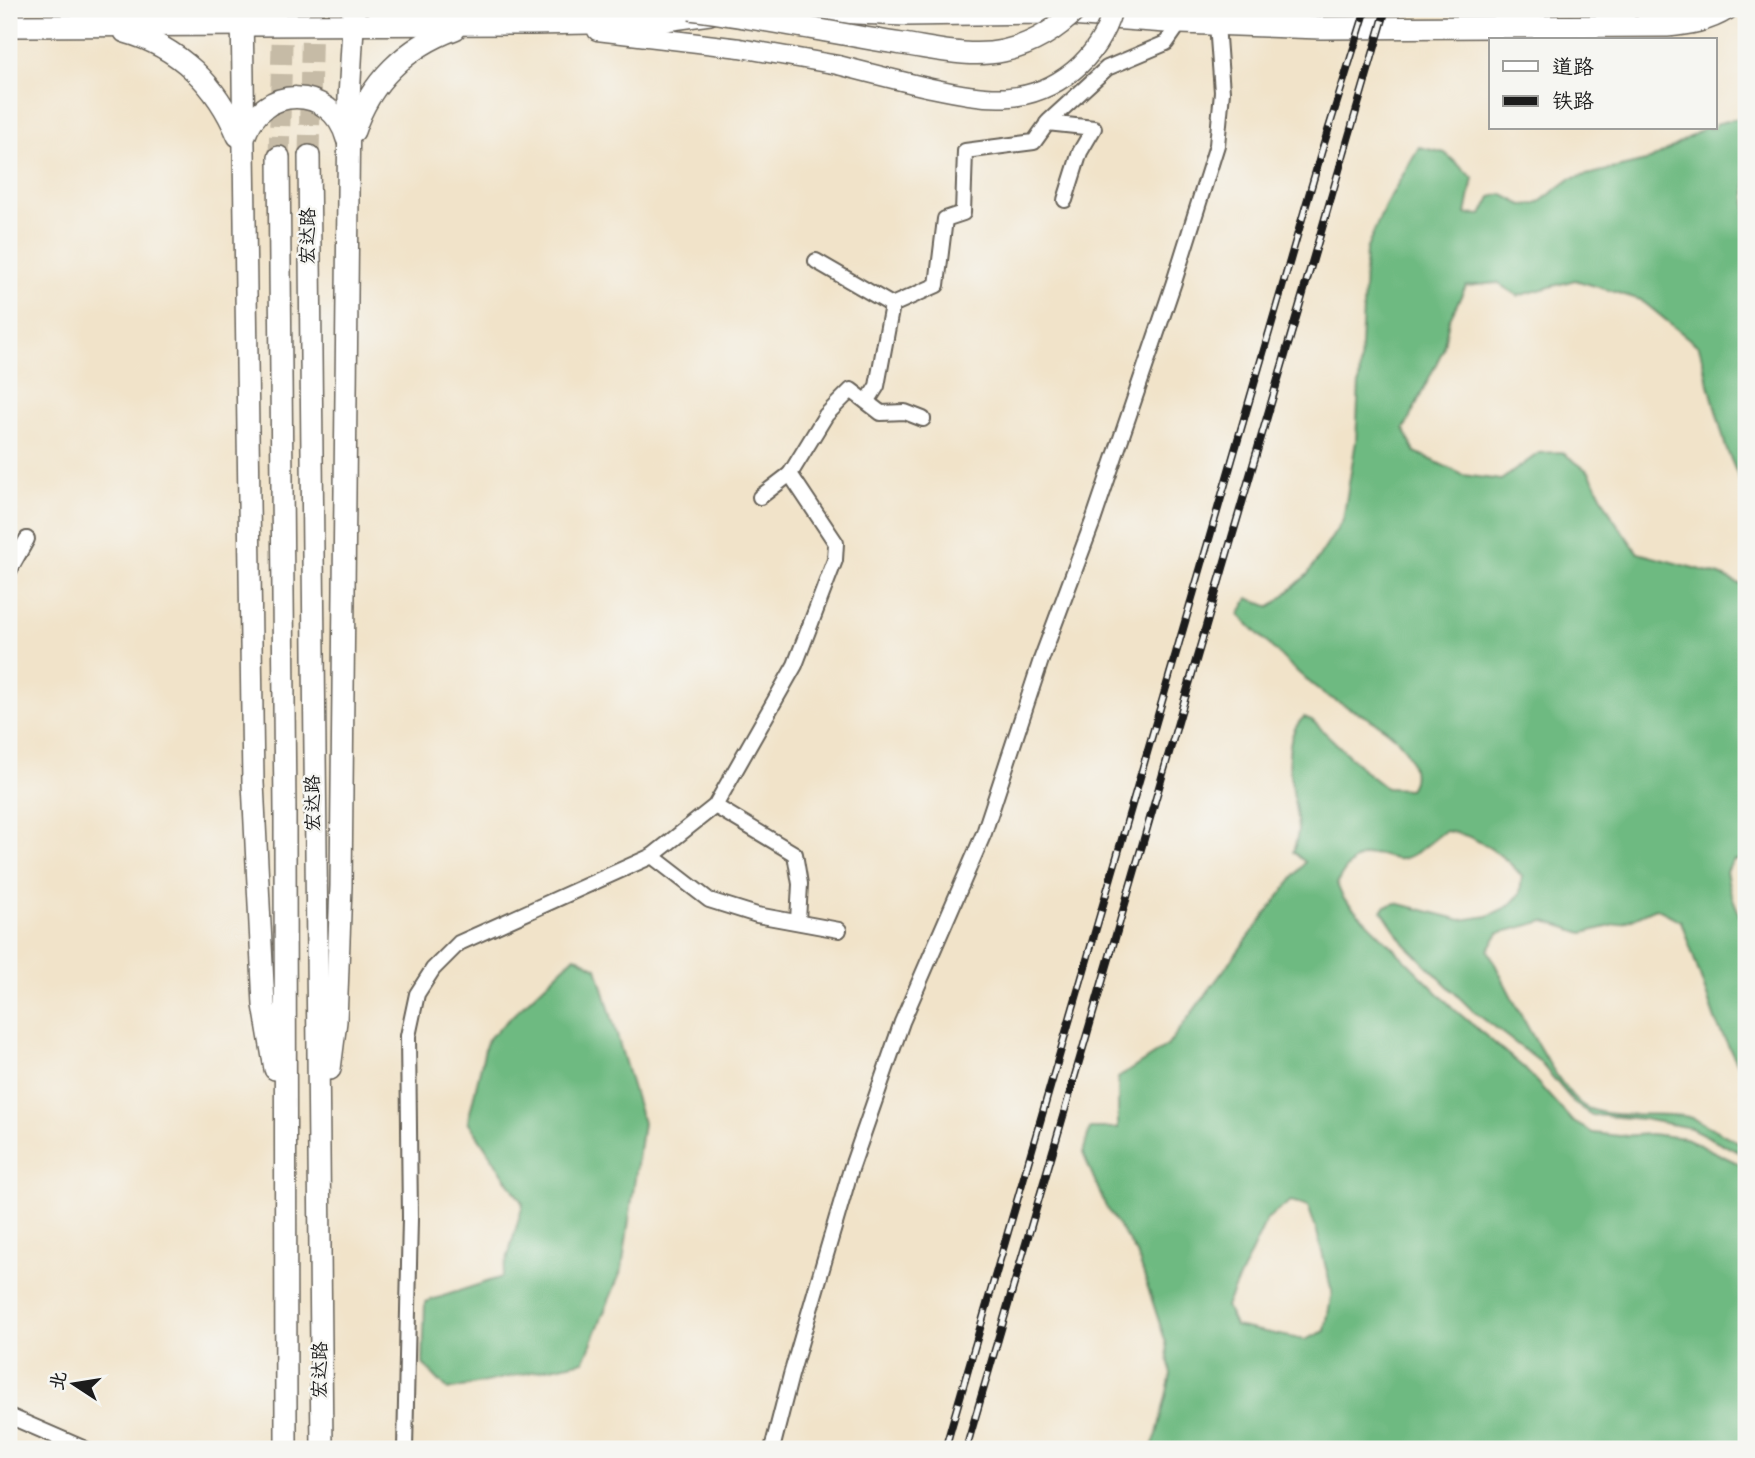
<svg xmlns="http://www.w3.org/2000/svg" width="1755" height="1458" viewBox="0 0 1755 1458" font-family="Kalam,'LXGW WenKai TC',sans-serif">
	<rect width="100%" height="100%" fill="#f6f6f2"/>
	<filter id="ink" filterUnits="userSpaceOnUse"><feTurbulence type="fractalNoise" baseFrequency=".0143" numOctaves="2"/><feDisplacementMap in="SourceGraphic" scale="14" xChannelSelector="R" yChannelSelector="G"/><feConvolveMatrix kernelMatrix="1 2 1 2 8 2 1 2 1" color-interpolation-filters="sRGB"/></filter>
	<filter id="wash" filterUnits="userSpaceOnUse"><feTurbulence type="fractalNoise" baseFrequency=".00686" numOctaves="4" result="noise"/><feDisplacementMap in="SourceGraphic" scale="28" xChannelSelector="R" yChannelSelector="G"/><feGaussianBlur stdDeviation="1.57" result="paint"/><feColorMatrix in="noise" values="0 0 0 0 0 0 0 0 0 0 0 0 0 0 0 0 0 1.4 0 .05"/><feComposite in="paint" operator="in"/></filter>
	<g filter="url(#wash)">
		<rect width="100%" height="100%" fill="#f1e3c9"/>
		<g fill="#6eba81" stroke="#456b4e" stroke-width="2" fill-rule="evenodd">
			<path d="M1743 117 1746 119V495L1726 448 1699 347 1641 300 1575 280 1518 296 1497 283 1466 286 1449 320 1443 350 1404 429 1415 452 1463 475 1501 480 1539 453 1562 452 1589 472 1613 518 1638 553 1720 575 1746 587V860H1734L1726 871 1730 891 1746 931V1079L1717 1025 1681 921 1656 908 1623 923 1583 933 1545 921 1499 933 1488 950C1504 982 1559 1096 1587 1108 1617 1120 1653 1111 1683 1116 1701 1118 1726 1139 1746 1145V1152L1740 1153 1691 1128 1643 1119 1592 1115 1575 1104 1539 1061 1473 1011 1405 944 1382 911 1385 906 1396 903 1461 920 1488 916 1509 906 1520 894 1522 876C1504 855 1473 833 1445 831 1432 840 1418 855 1402 859 1396 860 1387 857 1380 855 1359 851 1345 866 1337 884L1343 898 1455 1010 1524 1068 1572 1121 1593 1133 1620 1136 1650 1134 1685 1138 1746 1167V1449H1151L1157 1434 1171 1375 1166 1343 1137 1254 1106 1207 1083 1153 1090 1128H1118V1078L1167 1046 1305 862 1293 852C1295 845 1298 837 1298 830 1297 797 1275 743 1304 717L1312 720 1368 774 1386 788 1409 789C1419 776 1411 757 1402 745 1384 721 1350 711 1326 695 1294 672 1267 642 1239 615L1248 598 1271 607 1308 574 1343 520 1356 441 1366 250 1385 206 1419 147 1445 153 1473 178 1466 214 1482 215 1491 197 1502 194 1522 205 1537 204 1570 179 1650 160 1705 128H1715V124ZM1291 1201 1308 1206 1317 1232 1332 1292 1325 1331 1305 1340 1235 1326 1226 1306 1267 1219Z"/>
			<polygon points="575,956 597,968 643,1123 622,1269 584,1361 448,1390 423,1364 425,1302 502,1277 523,1204 468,1121 487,1040"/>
		</g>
	</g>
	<g filter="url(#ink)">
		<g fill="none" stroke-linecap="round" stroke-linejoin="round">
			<g stroke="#c6bba6" stroke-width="21" stroke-dasharray="21 10" stroke-linecap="butt">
				<polyline points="309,156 312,9"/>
				<polyline points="279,157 283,9"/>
			</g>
			<defs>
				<g id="minor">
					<polyline points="1047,123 1094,128 1080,152 1065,200"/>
					<polyline points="816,261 892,305 937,285 945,219 963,213 965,151 1034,142 1049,121 1107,68 1166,43 1180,23"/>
					<polyline points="867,402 877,386 892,305"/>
					<polyline points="760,497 790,474"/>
					<polyline points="9,571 27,539"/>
					<polyline points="715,806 795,854 800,884 798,921"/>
					<polyline points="652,856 709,900 757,915 839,930"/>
					<polyline points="9,1416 85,1449"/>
					<polyline points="405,1449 410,1218 408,1036 417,994 433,969 459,943 652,856 715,806 795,665 835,560 836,543 790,474 826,415 851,390 881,413 905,412 923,419"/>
					<polyline points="772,1449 791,1375 851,1169 902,1022 984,833 1041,660 1093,521 1174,282 1217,145 1222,92 1217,24"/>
				</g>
				<polyline id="tertiary" points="597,31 740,48 838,65"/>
				<g id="primary">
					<polyline points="242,9 253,783 264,1005 275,1069"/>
					<path d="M760 9 905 15 1042 13 1180 23 1321 28 1667 26C1688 24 1708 21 1727 9"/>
					<polyline points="9,26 531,24 650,22 710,14"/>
					<path d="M125 32C179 47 217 85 238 136"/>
					<path d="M354 131C370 82 406 47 455 29"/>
					<path d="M244 138C261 84 332 84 347 139"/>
					<path d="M309 156C311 587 320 1018 322 1449"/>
					<polyline points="279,157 285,812 286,1449"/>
					<polyline points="330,1069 336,1021 341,886 349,98 354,9"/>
				</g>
			</defs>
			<use href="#minor" stroke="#676259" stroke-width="18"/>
			<use href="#tertiary" stroke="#676259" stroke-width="21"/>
			<use href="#primary" stroke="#676259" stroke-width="24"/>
			<use href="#minor" stroke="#fff" stroke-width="14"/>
			<use href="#tertiary" stroke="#fff" stroke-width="18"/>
			<use href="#primary" stroke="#fff" stroke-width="21"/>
			<defs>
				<g id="rail">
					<polyline points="945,1449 1322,150 1366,9"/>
					<polyline points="966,1449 1386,9"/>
				</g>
			</defs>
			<use href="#rail" stroke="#1c1c1c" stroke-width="8"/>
			<use href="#rail" stroke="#f6f6f2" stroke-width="5" stroke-dasharray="16" stroke-linecap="butt"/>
			<defs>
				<path id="tertiary-bridge" d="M838 65C869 73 900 81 931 88 984 99 1027 108 1073 71 1093 55 1106 33 1113 9"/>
				<path id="primary-bridge" d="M690 9C762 18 831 33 902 44 936 49 970 58 1003 51 1032 45 1057 29 1077 9"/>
			</defs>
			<use href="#tertiary-bridge" stroke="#676259" stroke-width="21" stroke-linecap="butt"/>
			<use href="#primary-bridge" stroke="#676259" stroke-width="24" stroke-linecap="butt"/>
			<use href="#tertiary-bridge" stroke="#fff" stroke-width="18"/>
			<use href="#primary-bridge" stroke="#fff" stroke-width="21"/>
		</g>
	</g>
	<g text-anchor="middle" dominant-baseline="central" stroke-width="5" stroke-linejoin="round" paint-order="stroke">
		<g font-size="19" fill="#1c1c1c" stroke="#f6f6f2">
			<text transform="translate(309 236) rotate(-90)">宏达路</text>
			<text transform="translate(314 803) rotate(-91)">宏达路</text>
			<text transform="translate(321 1370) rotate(-90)">宏达路</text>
		</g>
	</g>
	<rect width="1755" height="1458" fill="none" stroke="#f6f6f2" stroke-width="35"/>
	<rect x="1489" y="38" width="228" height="91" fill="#f6f6f2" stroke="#9f9f9c" stroke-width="2"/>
	<rect x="1503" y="61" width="35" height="10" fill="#ffffff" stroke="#9f9f9c" stroke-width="2"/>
	<text x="1552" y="74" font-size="21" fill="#1c1c1c">道路</text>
	<rect x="1503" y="96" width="35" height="10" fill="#1c1c1c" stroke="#9f9f9c" stroke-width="2"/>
	<text x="1552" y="108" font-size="21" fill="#1c1c1c">铁路</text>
	<g transform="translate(74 1384) rotate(282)" stroke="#f6f6f2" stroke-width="5" paint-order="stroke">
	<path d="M0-5L12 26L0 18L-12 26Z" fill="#1c1c1c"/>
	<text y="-10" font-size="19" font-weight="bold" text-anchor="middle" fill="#1c1c1c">北</text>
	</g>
</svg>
